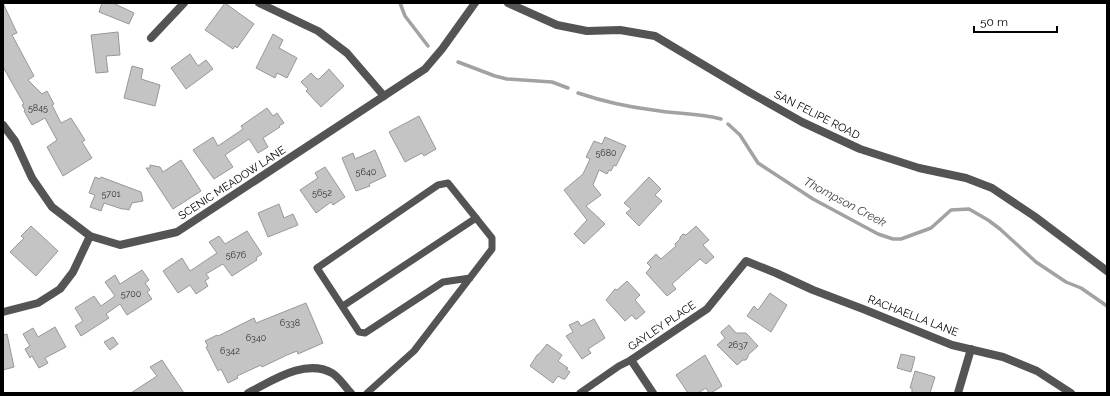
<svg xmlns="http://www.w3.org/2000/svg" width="1110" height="396" viewBox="0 0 1110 396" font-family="Raleway,sans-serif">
	<rect width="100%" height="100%" fill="#fff"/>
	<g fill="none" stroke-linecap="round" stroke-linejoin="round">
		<g stroke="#a2a2a2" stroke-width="3.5">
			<polyline points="400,3 405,16 428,46"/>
			<polyline points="458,62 495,76 507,79 552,82 568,88"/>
			<path d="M578 93C602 101 628 107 653 110 676 114 699 113 721 119"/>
			<polyline points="728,124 740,135 758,163 813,199 878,234 893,239 901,239 931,228 951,210 969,209 988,220 1000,229 1036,262 1066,282 1081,288 1107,306"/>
		</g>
	</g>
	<g fill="#c4c4c4" stroke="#989898">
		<polygon points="3,3 17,33 12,35 34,76 28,80 42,94 47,91 54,104 52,105 61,123 71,118 85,140 82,142 92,158 63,176 47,147 57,140 45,118 32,125 24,111 25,110 22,105 24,104 3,67"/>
		<polygon points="102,3 113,3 134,13 129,24 99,12"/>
		<polygon points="225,3 254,24 237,48 235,46 233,49 205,30"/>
		<polygon points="118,32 120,55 106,56 108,72 96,73 91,35"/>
		<polygon points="273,34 283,40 279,48 297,58 287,78 277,73 275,78 256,68"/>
		<polygon points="190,54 198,66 206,60 213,69 186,89 171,68"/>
		<polygon points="132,66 143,69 141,79 160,85 155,106 124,98"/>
		<polygon points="329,69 344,86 321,107 306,91 308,89 301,82 311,73 317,79 319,79"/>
		<polygon points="267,108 273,116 277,113 284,123 279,126 280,127 263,138 268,147 258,153 249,139 225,155 233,167 214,179 193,150 213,137 218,146 243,129 241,126"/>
		<polygon points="419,116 436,149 424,156 422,153 405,162 389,132"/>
		<polygon points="605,137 626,146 616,166 614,165 611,171 609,170 607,174 599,170 593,185 601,195 586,206 605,224 584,244 574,234 587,220 564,190 583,174 590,159 586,157 594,141 602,144"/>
		<polygon points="375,150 386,176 369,184 370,186 356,191 342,158 353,153 355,159"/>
		<polygon points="181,160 201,191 173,209 146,168 150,168 150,165 160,167 163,172"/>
		<polygon points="325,167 345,197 333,205 331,202 316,213 300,190 318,178 315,173"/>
		<polygon points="95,177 100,179 101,177 141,192 143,201 132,203 129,210 125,209 122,209 104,203 101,211 90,207 95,195 89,193"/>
		<polygon points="649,177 661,189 655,195 662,201 639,226 626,213 631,209 624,203"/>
		<polygon points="279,204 284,218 293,214 298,225 268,237 258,213"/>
		<polygon points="31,226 58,251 36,276 10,252 24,238 21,236"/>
		<polygon points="696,226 709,240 703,245 714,257 706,264 700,259 672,284 676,289 667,296 646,273 651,267 647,263 656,254 661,259 676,246 675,244 680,239 680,237 683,234 686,235"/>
		<polygon points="247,231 262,254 256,258 257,260 232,276 223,264 206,274 209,278 205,281 208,286 196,294 190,285 178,293 163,271 182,258 190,271 217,253 209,242 219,236 225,244"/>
		<polygon points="142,270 149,280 145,283 150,290 147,292 152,299 127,315 120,304 106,314 109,318 81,336 75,326 83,321 75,308 94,296 101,306 115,296 105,282 115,275 120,284"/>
		<polygon points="627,281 640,295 635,300 645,312 637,319 635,319 632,315 625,321 606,300 615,289 617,290"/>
		<polygon points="770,293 787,305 771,332 747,316 754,306 758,310"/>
		<polygon points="306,303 323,343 298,354 297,351 287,355 262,367 261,365 237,376 238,378 228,383 221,369 218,371 206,347 208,346 205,341 217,335 218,336 254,318 256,323"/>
		<polygon points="594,319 605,338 588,349 591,353 582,359 566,336 573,332 569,325 578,321 581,326"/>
		<polygon points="729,325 736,333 746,333 758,346 748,355 748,357 746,360 743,360 737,365 717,345 725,338 721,333 721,332"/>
		<polygon points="55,327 66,347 45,358 48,363 39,368 32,356 30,358 25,349 30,346 23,334 33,328 38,337"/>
		<polygon points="7,334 14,367 3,370 3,335"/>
		<polygon points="113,337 118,344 110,350 104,342"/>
		<polygon points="547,344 562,355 558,361 568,368 566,369 570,372 565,379 563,379 558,376 553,383 530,366 537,355 539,354"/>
		<polygon points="901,354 915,357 911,372 897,368"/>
		<polygon points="705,355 722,386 711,393 709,393 706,388 698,393 688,393 676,375"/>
		<polygon points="162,360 184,393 131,393 157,376 150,367"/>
		<polygon points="915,371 935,377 930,393 912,393 912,388 910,388"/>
	</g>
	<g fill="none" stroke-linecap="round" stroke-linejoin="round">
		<g stroke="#545454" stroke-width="7">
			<polyline points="343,306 476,218"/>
			<polyline points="367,393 414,351 492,249 492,238 448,183 438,185 317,268 359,332 365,333 443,282 470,278"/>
			<polyline points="580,393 619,366 631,360"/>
		</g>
		<g stroke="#545454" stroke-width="8">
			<polyline points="259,3 318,31 347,53 384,96"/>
			<polyline points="151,38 184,3"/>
			<polyline points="3,125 15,141 32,178 52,207 90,236 120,245 177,232 425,69 442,49 475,3"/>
			<polyline points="3,312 38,303 60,289 73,272 90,236"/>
			<path d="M248 393C272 381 305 358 332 373 339 377 345 387 351 393"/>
			<polyline points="653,393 631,360 707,309 746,261 776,273 813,290 863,309 952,345 1003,357 1037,371 1071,393"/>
			<polyline points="958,393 971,349"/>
		</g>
		<polyline stroke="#545454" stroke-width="8" points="508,3 557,25 587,31 620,30 655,36 749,92 802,122 860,149 919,168 966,178 992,188 1034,216 1107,271"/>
	</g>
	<g text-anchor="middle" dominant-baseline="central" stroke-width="3" stroke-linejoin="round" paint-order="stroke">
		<g font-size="9" fill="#313131">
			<text x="38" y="108">5845</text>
			<text x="606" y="153">5680</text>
			<text x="366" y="172">5640</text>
			<text x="322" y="193">5652</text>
			<text x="111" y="194">5701</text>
			<text x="236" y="255">5676</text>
			<text x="131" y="294">5700</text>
			<text x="290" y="323">6338</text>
			<text x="256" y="338">6340</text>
			<text x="738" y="345">2637</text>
			<text x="230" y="351">6342</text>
		</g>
		<g font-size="11" fill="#000" stroke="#fff">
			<text transform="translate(817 115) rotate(27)">SAN FELIPE ROAD</text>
			<text transform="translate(232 183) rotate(-33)">SCENIC MEADOW LANE</text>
			<text transform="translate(913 316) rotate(21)">RACHAELLA LANE</text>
			<text transform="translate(662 326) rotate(-34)">GAYLEY PLACE</text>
		</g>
		<g font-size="12" font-style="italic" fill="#434343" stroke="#fff">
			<text transform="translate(845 202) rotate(28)">Thompson Creek</text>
		</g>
	</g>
	<rect width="1110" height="396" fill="none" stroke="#000000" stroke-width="8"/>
	<path d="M974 26v6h83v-6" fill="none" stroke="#000000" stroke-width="2"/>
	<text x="980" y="26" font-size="12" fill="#000000" stroke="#ffffff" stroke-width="3" paint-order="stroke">50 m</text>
</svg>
